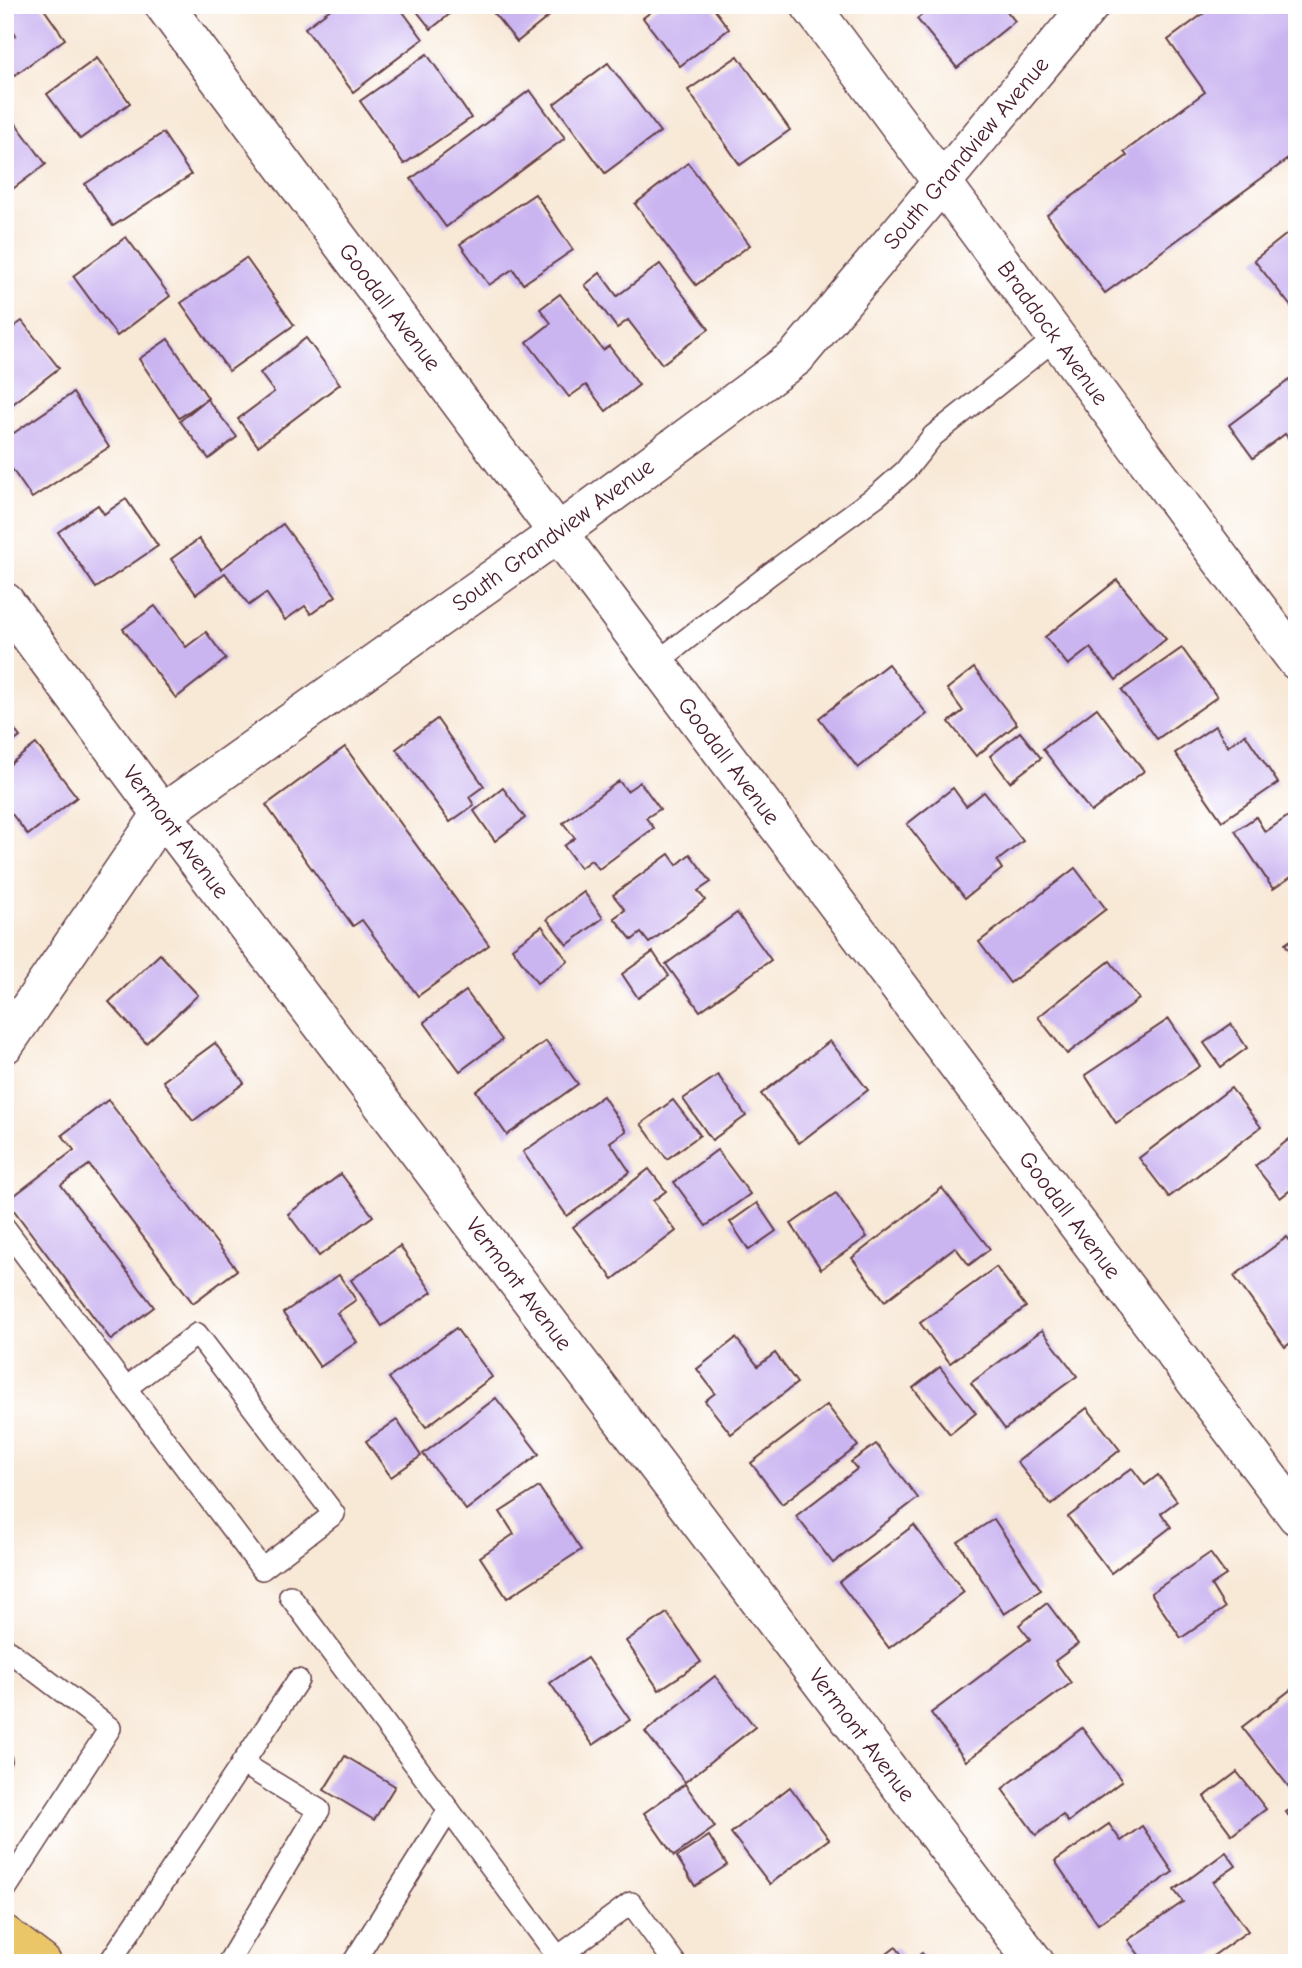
<svg xmlns="http://www.w3.org/2000/svg" width="1302" height="1968" viewBox="0 0 1302 1968" font-family="'Comic Neue',sans-serif">
	<rect width="100%" height="100%" fill="#fff"/>
	<filter id="ink" filterUnits="userSpaceOnUse"><feTurbulence type="fractalNoise" baseFrequency=".0143" numOctaves="2"/><feDisplacementMap in="SourceGraphic" scale="14" xChannelSelector="R" yChannelSelector="G"/><feConvolveMatrix kernelMatrix="1 2 1 2 8 2 1 2 1" color-interpolation-filters="sRGB"/></filter>
	<filter id="wash" filterUnits="userSpaceOnUse"><feTurbulence type="fractalNoise" baseFrequency=".00686" numOctaves="4" result="noise"/><feDisplacementMap in="SourceGraphic" scale="28" xChannelSelector="R" yChannelSelector="G"/><feGaussianBlur stdDeviation="1.57" result="paint"/><feColorMatrix in="noise" values="0 0 0 0 0 0 0 0 0 0 0 0 0 0 0 0 0 1.4 0 .05"/><feComposite in="paint" operator="in"/></filter>
	<g filter="url(#wash)">
		<rect width="100%" height="100%" fill="#f8e8d6"/>
		<g id="blocks">
			<g fill="#cbb5f1">
				<polygon points="6,5 41,5 65,39 5,82 5,43 16,35 5,19"/>
				<polygon points="336,5 398,5 423,39 353,92 305,28"/>
				<polygon points="412,5 461,5 431,29"/>
				<polygon points="487,5 563,5 517,42"/>
				<polygon points="660,5 711,5 729,29 680,66 643,18"/>
				<polygon points="934,5 1002,5 1015,21 957,68 917,19"/>
				<polygon points="1215,5 1297,5 1297,171 1288,159 1105,293 1047,215 1127,156 1124,152 1205,92 1168,40"/>
				<polygon points="427,54 471,118 404,164 360,101"/>
				<polygon points="738,56 790,130 740,165 688,90"/>
				<polygon points="97,58 130,103 80,139 47,94"/>
				<polygon points="608,63 660,132 605,173 554,104"/>
				<polygon points="530,90 565,138 446,227 411,179"/>
				<polygon points="5,109 46,164 6,194 5,192"/>
				<polygon points="163,133 191,175 113,226 85,184"/>
				<polygon points="688,163 750,245 696,285 635,204"/>
				<polygon points="535,194 573,250 523,284 513,269 489,285 460,244"/>
				<polygon points="1297,226 1297,314 1254,260"/>
				<polygon points="126,237 170,296 117,336 73,276"/>
				<polygon points="246,258 294,325 229,371 181,303"/>
				<polygon points="660,264 709,329 662,364 628,320 617,328 585,285 600,273 617,296"/>
				<polygon points="560,294 603,350 609,346 639,385 606,411 586,385 569,397 527,342 551,323 540,309"/>
				<polygon points="22,321 59,368 5,410 5,333"/>
				<polygon points="306,338 340,384 258,446 238,419 274,392 260,373"/>
				<polygon points="168,339 208,398 179,418 139,359"/>
				<polygon points="1297,374 1297,449 1285,434 1253,458 1229,425"/>
				<polygon points="73,393 109,447 32,498 5,459 5,439"/>
				<polygon points="207,399 237,437 209,459 180,421"/>
				<polygon points="126,499 158,546 96,588 58,532 98,505 104,514"/>
				<polygon points="283,524 336,596 311,614 305,606 285,620 266,593 249,605 225,573 196,594 171,559 199,539 221,569"/>
				<polygon points="1117,580 1166,639 1116,680 1090,648 1068,665 1045,637"/>
				<polygon points="155,606 186,647 206,632 226,659 176,698 123,629"/>
				<polygon points="1182,648 1217,697 1157,739 1122,690"/>
				<polygon points="888,664 927,714 858,768 819,718"/>
				<polygon points="974,668 1017,724 976,756 949,722 963,711 947,689"/>
				<polygon points="1097,708 1144,771 1091,812 1043,749"/>
				<polygon points="5,717 20,737 5,748"/>
				<polygon points="437,719 484,786 469,797 474,805 450,822 396,749"/>
				<polygon points="1215,726 1228,746 1245,734 1278,783 1222,821 1175,753"/>
				<polygon points="1020,732 1041,758 1010,782 990,756"/>
				<polygon points="36,744 77,797 28,835 5,805 5,768"/>
				<polygon points="345,747 489,945 418,996 362,920 353,926 266,805"/>
				<polygon points="619,781 627,791 640,782 660,809 646,818 654,828 599,869 591,860 580,868 564,846 575,838 563,823"/>
				<polygon points="503,788 525,818 495,841 474,811"/>
				<polygon points="953,788 966,806 984,792 1023,841 997,861 1002,869 965,898 907,824"/>
				<polygon points="1290,815 1297,825 1297,873 1273,889 1235,831 1256,817 1265,832"/>
				<polygon points="669,854 677,865 690,854 711,882 698,891 705,900 649,943 641,933 632,940 614,918 625,910 613,895"/>
				<polygon points="1075,868 1106,909 1010,983 979,942"/>
				<polygon points="584,892 603,918 567,945 547,919"/>
				<polygon points="737,913 771,960 700,1011 666,964"/>
				<polygon points="542,926 568,961 537,983 512,948"/>
				<polygon points="1297,936 1297,960 1285,944"/>
				<polygon points="653,952 669,976 638,998 622,974"/>
				<polygon points="160,954 198,995 146,1043 109,1002"/>
				<polygon points="1110,961 1139,999 1067,1054 1038,1017"/>
				<polygon points="466,991 502,1040 460,1071 424,1022"/>
				<polygon points="1169,1019 1200,1066 1116,1123 1085,1075"/>
				<polygon points="1231,1024 1247,1048 1221,1067 1204,1043"/>
				<polygon points="546,1041 578,1084 507,1135 476,1091"/>
				<polygon points="830,1041 868,1090 799,1143 761,1094"/>
				<polygon points="215,1043 244,1083 193,1121 163,1081"/>
				<polygon points="718,1075 746,1116 712,1140 683,1099"/>
				<polygon points="1231,1088 1261,1127 1169,1197 1139,1158"/>
				<polygon points="603,1096 626,1131 610,1142 630,1172 567,1216 523,1152"/>
				<polygon points="108,1100 237,1270 193,1303 89,1165 61,1185 154,1307 111,1340 7,1201 74,1150 62,1135"/>
				<polygon points="673,1100 700,1135 667,1159 641,1124"/>
				<polygon points="1297,1133 1297,1185 1280,1198 1255,1166"/>
				<polygon points="717,1150 750,1194 706,1226 674,1182"/>
				<polygon points="649,1169 666,1191 653,1201 676,1231 613,1279 573,1227"/>
				<polygon points="341,1174 373,1216 319,1256 288,1214"/>
				<polygon points="942,1188 990,1249 969,1265 955,1247 885,1301 852,1258"/>
				<polygon points="836,1193 867,1237 821,1269 791,1224"/>
				<polygon points="757,1203 776,1231 749,1250 730,1222"/>
				<polygon points="1287,1237 1297,1250 1297,1338 1285,1347 1234,1276"/>
				<polygon points="400,1246 432,1292 382,1326 351,1280"/>
				<polygon points="996,1267 1026,1307 950,1363 920,1323"/>
				<polygon points="339,1275 356,1300 337,1313 357,1342 320,1367 283,1313"/>
				<polygon points="456,1328 492,1377 426,1427 389,1378"/>
				<polygon points="1042,1330 1077,1376 1005,1429 971,1383"/>
				<polygon points="736,1338 758,1366 775,1353 797,1383 731,1434 705,1401 715,1393 697,1369"/>
				<polygon points="940,1367 976,1413 950,1434 913,1388"/>
				<polygon points="496,1398 539,1454 466,1510 423,1454"/>
				<polygon points="827,1405 858,1446 782,1504 751,1463"/>
				<polygon points="1087,1408 1120,1450 1051,1505 1017,1462"/>
				<polygon points="397,1420 421,1456 391,1477 366,1441"/>
				<polygon points="876,1444 918,1498 833,1563 796,1516 857,1469 851,1462"/>
				<polygon points="1132,1468 1145,1485 1158,1475 1177,1501 1161,1513 1171,1527 1111,1573 1068,1517"/>
				<polygon points="539,1487 581,1550 507,1598 480,1557 514,1534 500,1512"/>
				<polygon points="994,1519 1041,1590 1004,1614 958,1542"/>
				<polygon points="914,1525 964,1592 889,1648 839,1582"/>
				<polygon points="1210,1553 1226,1575 1211,1585 1225,1608 1181,1638 1151,1593"/>
				<polygon points="1047,1603 1078,1644 1055,1661 1071,1683 966,1761 931,1713 1030,1639 1019,1625"/>
				<polygon points="667,1613 701,1662 659,1690 626,1641"/>
				<polygon points="587,1658 630,1720 593,1745 550,1683"/>
				<polygon points="715,1676 755,1727 685,1782 645,1732"/>
				<polygon points="1293,1688 1297,1693 1297,1780 1289,1787 1242,1727"/>
				<polygon points="1082,1728 1122,1781 1068,1822 1063,1815 1036,1835 1002,1789"/>
				<polygon points="5,1737 9,1743 12,1762 5,1771"/>
				<polygon points="345,1756 395,1786 374,1820 324,1790"/>
				<polygon points="1237,1772 1266,1809 1232,1835 1204,1797"/>
				<polygon points="685,1784 715,1827 674,1856 644,1813"/>
				<polygon points="790,1787 829,1839 770,1884 731,1833"/>
				<polygon points="1297,1805 1297,1828 1286,1812"/>
				<polygon points="1109,1824 1121,1841 1142,1826 1173,1872 1098,1924 1055,1861"/>
				<polygon points="709,1836 727,1865 695,1886 677,1857"/>
				<polygon points="1226,1852 1236,1866 1213,1882 1248,1931 1203,1963 1145,1963 1128,1940 1183,1902 1174,1890"/>
				<polygon points="896,1947 908,1963 875,1963"/>
				<polygon points="922,1953 930,1963 909,1963"/>
			</g>
		</g>
	</g>
	<g filter="url(#ink)">
		<use href="#blocks" fill-opacity="0" stroke="#643d45" stroke-width="2"/>
		<g fill="none" stroke-linecap="round" stroke-linejoin="round">
			<defs>
				<g id="service">
					<polyline points="656,663 770,574 879,494 905,471 933,436 1056,338"/>
					<polyline points="5,1228 262,1569 334,1514 197,1334 126,1388"/>
					<polyline points="290,1596 558,1957"/>
					<polyline points="5,1648 110,1728 5,1890"/>
					<polyline points="109,1963 298,1680"/>
					<polyline points="228,1963 319,1810 242,1763"/>
					<polyline points="353,1963 449,1810"/>
					<polyline points="562,1963 558,1957 631,1903 675,1963"/>
				</g>
				<g id="minor">
					<polyline points="164,5 558,533 1297,1516"/>
					<path d="M810 5C974 223 1133 444 1297 661"/>
					<polyline points="5,602 162,814 1035,1963"/>
					<polyline points="5,1044 162,814 558,533 796,357 1090,5"/>
				</g>
				<polyline id="primary" points="5,1935 42,1963"/>
			</defs>
			<use href="#service" stroke="#643d45" stroke-width="24"/>
			<use href="#minor" stroke="#643d45" stroke-width="41"/>
			<use href="#primary" stroke="#643d45" stroke-width="41"/>
			<use href="#service" stroke="#fff" stroke-width="21"/>
			<use href="#minor" stroke="#fff" stroke-width="38"/>
			<use href="#primary" stroke="#eac669" stroke-width="38"/>
		</g>
	</g>
	<g text-anchor="middle" dominant-baseline="central" stroke-width="6" stroke-linejoin="round" paint-order="stroke">
		<g font-size="23" fill="#4a1f2b" stroke="#fff">
			<text transform="translate(966 153) rotate(-50)">South Grandview Avenue</text>
			<text transform="translate(390 307) rotate(53)">Goodall Avenue</text>
			<text transform="translate(1053 333) rotate(54)">Braddock Avenue</text>
			<text transform="translate(553 535) rotate(-36)">South Grandview Avenue</text>
			<text transform="translate(729 761) rotate(53)">Goodall Avenue</text>
			<text transform="translate(176 832) rotate(53)">Vermont Avenue</text>
			<text transform="translate(1070 1215) rotate(53)">Goodall Avenue</text>
			<text transform="translate(519 1284) rotate(53)">Vermont Avenue</text>
			<text transform="translate(862 1735) rotate(53)">Vermont Avenue</text>
		</g>
	</g>
	<rect width="1302" height="1968" fill="none" stroke="#fff" stroke-width="28"/>
</svg>
